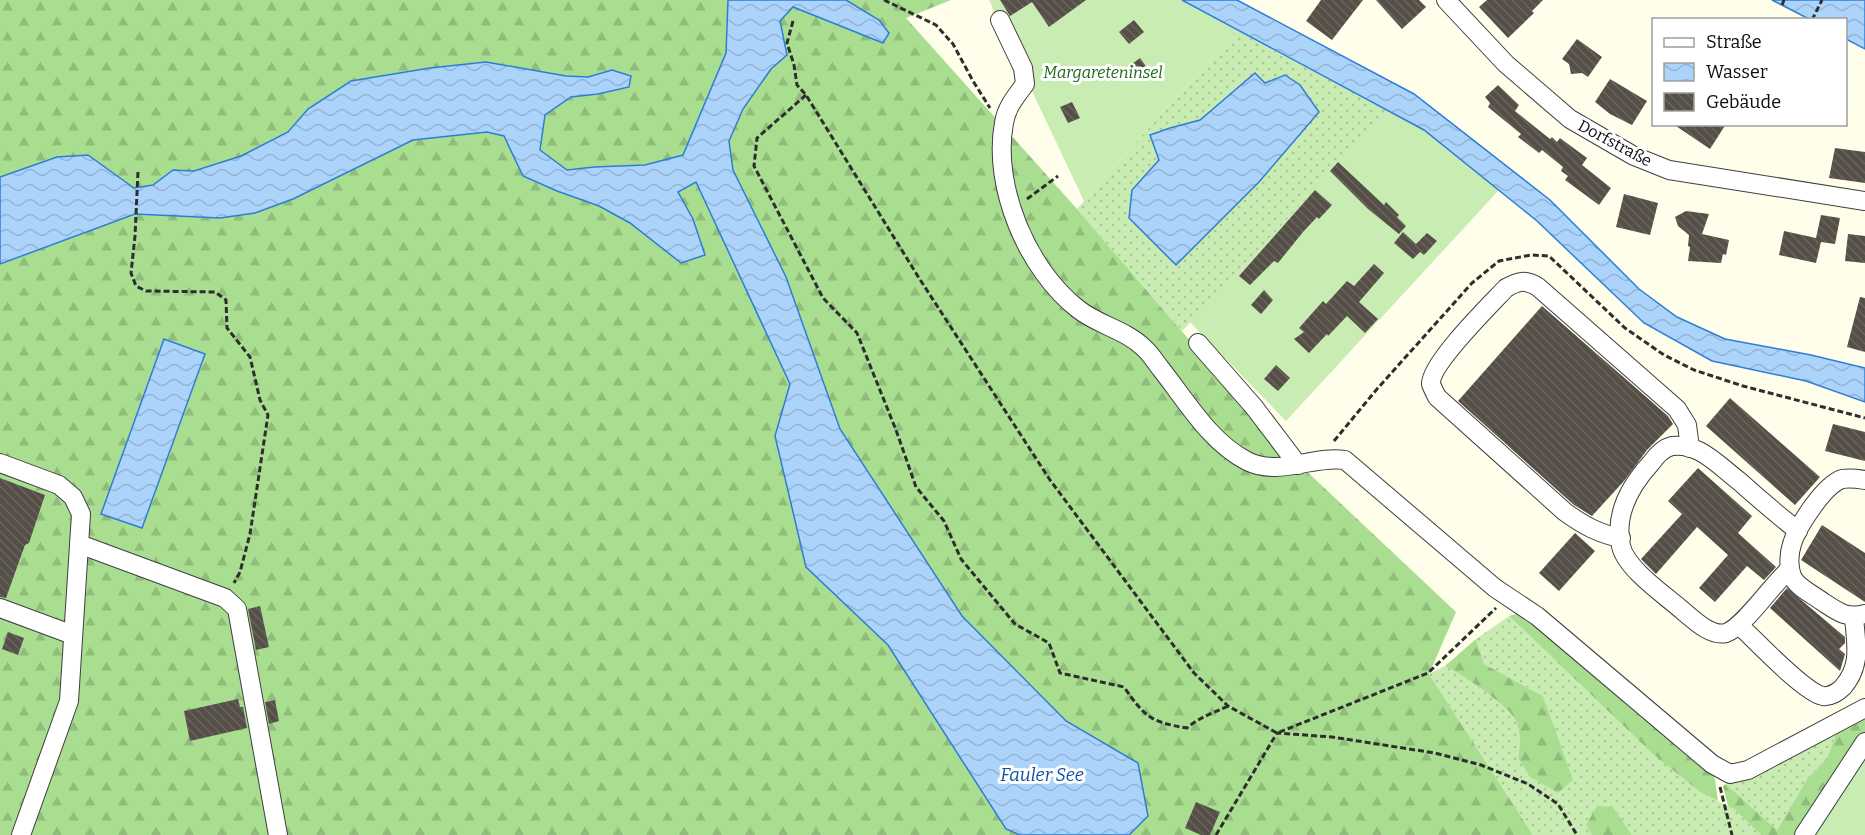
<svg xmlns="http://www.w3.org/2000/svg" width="1865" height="835" viewBox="0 0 1865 835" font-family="Bitter,serif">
	<defs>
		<pattern id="grass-dots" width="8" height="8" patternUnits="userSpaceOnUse" patternTransform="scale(1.5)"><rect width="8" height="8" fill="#c9ecb2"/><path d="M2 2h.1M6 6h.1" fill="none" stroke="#abc998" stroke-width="1.8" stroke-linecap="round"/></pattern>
		<pattern id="forest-firs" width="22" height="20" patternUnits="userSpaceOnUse" patternTransform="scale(1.5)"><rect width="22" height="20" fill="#a9de91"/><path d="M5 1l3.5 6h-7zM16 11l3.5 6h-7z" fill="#90bd7c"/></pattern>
		<pattern id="water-waves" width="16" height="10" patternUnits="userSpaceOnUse" patternTransform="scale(1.5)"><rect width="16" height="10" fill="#acd3fa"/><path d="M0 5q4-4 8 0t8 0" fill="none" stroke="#93b4d5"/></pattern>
		<pattern id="building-back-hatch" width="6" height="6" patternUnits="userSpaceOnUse" patternTransform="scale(1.5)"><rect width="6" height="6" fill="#564f48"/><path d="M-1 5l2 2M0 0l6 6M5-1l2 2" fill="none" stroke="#69645e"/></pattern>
	</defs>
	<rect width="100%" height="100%" fill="#fffeeb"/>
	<g fill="url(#grass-dots)" fill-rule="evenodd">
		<path d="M1236 30 1389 112 1182 331 1077 209ZM1255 73 1265 84 1319 112 1306 125 1132 190 1159 160 1170 128 1200 120Z"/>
		<path d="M1509 616 1653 753 1700 792 1734 809 1761 835H1632L1613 807 1586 825 1592 835H1533L1429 674 1445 666C1460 673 1511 707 1516 721 1521 733 1520 745 1518 758L1529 776 1551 720 1543 696 1484 664 1476 639Z"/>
		<polygon points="1837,731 1827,758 1807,779 1777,830 1726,784 1754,777"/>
	</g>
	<g fill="url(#forest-firs)">
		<polygon points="0,0 728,0 726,53 683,155 645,165 594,167 566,170 540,150 544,115 571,97 598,94 612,70 588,77 566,76 486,62 430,68 351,81 308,109 289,132 241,156 194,171 173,170 153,185 134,188 88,155 57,157 0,177"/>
		<polygon points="846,0 951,0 906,18 1077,209 1283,449 1456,612 1429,674 1533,835 1129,835 1148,816 1138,763 1066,721 962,616 840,429 786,277 733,170 729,141 743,109 771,69 786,55 780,21 793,7 864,36 879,20"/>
		<polygon points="487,132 504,136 523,176 557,191 599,206 630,223 660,247 693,219 677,192 696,181 790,384 775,436 806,567 888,645 1005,828 1020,835 0,835 0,264 135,214 219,218 255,213 293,199 413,140"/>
		<polygon points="1522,612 1714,773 1718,801 1700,792 1652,753 1509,616"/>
		<path d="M1476 639 1484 664 1543 696 1573 780 1558 793 1529 776 1518 758C1520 745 1521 733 1516 721 1511 707 1460 673 1445 666Z"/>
		<polygon points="1865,714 1865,753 1812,835 1761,835 1734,809 1728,806 1723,786 1726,784 1777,830 1807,779 1827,758 1837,731"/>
		<polygon points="1597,806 1613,807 1632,835 1592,835 1586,825"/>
	</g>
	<g fill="#c9ecb2">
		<polygon points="989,0 1182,0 1236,30 1084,201"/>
		<polygon points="1389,112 1424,130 1499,190 1286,421 1190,322"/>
		<polygon points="1865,753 1865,835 1812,835"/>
	</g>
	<g fill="url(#water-waves)" stroke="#2e7dd6" stroke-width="1.5">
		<polygon points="728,0 846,0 879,20 889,33 883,43 793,7 780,21 787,55 771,69 743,109 729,141 733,170 786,277 840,429 962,616 1066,721 1138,763 1148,816 1129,835 1020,835 1006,829 888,645 806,567 775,436 790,384 696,182 678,192 693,219 705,255 681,263 630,223 599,206 557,191 523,176 504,136 487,132 413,140 293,199 255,213 220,218 135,214 0,264 0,177 57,157 88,155 134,188 153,185 173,170 194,171 241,156 288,132 308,109 351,81 430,68 486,62 566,76 588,77 612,70 631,76 629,87 598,94 571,97 545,115 540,150 567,170 594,167 645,165 683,155 726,53"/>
		<polygon points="1182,0 1237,0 1414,94 1550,200 1639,289 1677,317 1725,339 1811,355 1865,368 1865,402 1806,381 1712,361 1644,323 1537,221 1424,130"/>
		<polygon points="1772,0 1865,0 1865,49 1846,39 1846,20 1809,19"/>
		<polygon points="1255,73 1265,83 1285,75 1300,85 1319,112 1259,182 1176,265 1129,218 1132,190 1159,160 1150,135 1170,128 1200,120"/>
		<polygon points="164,339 205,354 142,528 101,514"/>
	</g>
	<g fill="url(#building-back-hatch)">
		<polygon points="1000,0 1086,0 1049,27 1032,2 1010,16"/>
		<polygon points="1321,0 1363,0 1332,40 1306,21"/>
		<polygon points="1376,0 1419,0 1426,7 1402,29"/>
		<polygon points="1487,0 1543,0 1532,11 1534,13 1508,38 1479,7"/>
		<polygon points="1134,20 1144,32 1129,44 1119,32"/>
		<polygon points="1577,39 1602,57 1588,77 1582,73 1571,74 1569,64 1562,59"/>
		<polygon points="1140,58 1148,69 1132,81 1124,70"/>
		<polygon points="1610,79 1647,101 1632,125 1610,114 1595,102"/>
		<polygon points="1498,85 1519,105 1515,111 1550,139 1552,137 1557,142 1560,138 1587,158 1582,165 1611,188 1599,205 1565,180 1568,176 1561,171 1563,167 1542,150 1539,153 1518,137 1521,134 1488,107 1490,103 1485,97"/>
		<polygon points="1072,102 1080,118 1068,123 1060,107"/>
		<polygon points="1673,124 1726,124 1710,149"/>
		<polygon points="1835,148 1865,152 1865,183 1829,178"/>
		<polygon points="1338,162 1384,205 1386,202 1399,215 1397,217 1406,226 1399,234 1368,209 1330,171"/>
		<polygon points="1315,190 1332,205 1319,219 1317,217 1303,232 1278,263 1274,261 1250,285 1239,276"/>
		<polygon points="1624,194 1658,203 1650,235 1616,227"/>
		<polygon points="1686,211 1709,214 1702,234 1729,240 1726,255 1723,254 1721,263 1688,261 1690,247 1688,246 1689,235 1678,226 1675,217"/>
		<polygon points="1821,215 1840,218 1835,244 1821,242 1816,263 1779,255 1784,231 1816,238"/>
		<polygon points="1403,232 1416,244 1427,233 1437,241 1424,255 1420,252 1413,259 1394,243"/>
		<polygon points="1848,234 1865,236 1865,263 1845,261"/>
		<polygon points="1374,264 1384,273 1359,302 1378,319 1365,333 1347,316 1328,336 1327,334 1309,353 1294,339 1304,332 1299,328 1323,301 1326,304 1347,281 1354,286"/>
		<polygon points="1264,290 1273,300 1261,314 1251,305"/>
		<polygon points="1860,297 1865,298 1865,352 1847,347"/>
		<polygon points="1542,306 1668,416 1673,424 1647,450 1624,481 1592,516 1574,505 1458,401"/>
		<polygon points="1276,365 1290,378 1278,391 1264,379"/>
		<polygon points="1730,398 1820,477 1795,505 1706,426"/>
		<polygon points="1833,424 1865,432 1865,461 1825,451"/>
		<polygon points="1698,468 1752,516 1738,533 1776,567 1764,580 1747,566 1715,602 1699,588 1728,555 1697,527 1656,574 1641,559 1682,514 1668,501"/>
		<polygon points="0,478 45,495 29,543 25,545 6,598 0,597"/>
		<polygon points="1822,525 1865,553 1865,602 1801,560"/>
		<polygon points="1575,533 1595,551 1559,591 1539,573"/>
		<polygon points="1787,588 1845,637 1845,643 1839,649 1845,654 1840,671 1770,608"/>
		<polygon points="260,606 269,647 256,650 248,609"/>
		<polygon points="8,632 24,638 18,655 2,649"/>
		<polygon points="238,699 240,707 243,707 247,728 190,741 184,711"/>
		<polygon points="275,700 279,721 269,724 265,702"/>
		<polygon points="1196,802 1220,812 1210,835 1201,835 1185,828"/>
	</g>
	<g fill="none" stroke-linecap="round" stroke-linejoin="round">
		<defs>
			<g id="minor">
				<polyline points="1446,0 1506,64 1570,119 1634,156 1669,170 1865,201"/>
				<path d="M1000 20 1023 68 1025 84C1016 96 1006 108 1004 123 992 187 1028 270 1078 309 1098 325 1126 330 1144 348 1151 354 1156 363 1161 369 1187 402 1210 442 1247 461 1278 477 1314 455 1345 460L1495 588 1537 616 1712 764 1730 774 1748 770 1865 708"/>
				<polyline points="1198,343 1254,407 1298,465"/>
				<polyline points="0,463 59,485 73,497 81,514 69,701 21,835"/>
				<path d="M1865 480C1859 479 1848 478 1842 479 1824 485 1797 527 1792 544 1789 553 1788 567 1792 576 1796 587 1814 595 1823 602 1838 612 1847 619 1865 614"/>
				<path d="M1621 538C1599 534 1583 525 1565 512L1437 397C1435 393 1432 387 1431 384 1430 364 1491 304 1506 288 1518 281 1525 279 1538 287L1677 409 1687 425 1690 448"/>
				<polyline points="79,544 225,598 237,609 278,835"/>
				<path d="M1790 569C1773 583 1744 627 1726 633 1711 637 1694 620 1683 611 1665 595 1626 569 1621 546 1614 514 1631 485 1651 463 1656 456 1663 448 1672 446 1680 445 1691 447 1699 451 1713 458 1726 471 1739 481 1758 498 1778 515 1798 531"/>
				<polyline points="0,608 73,635"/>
				<path d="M1739 625C1755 640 1805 693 1823 696 1830 697 1838 692 1843 687 1862 665 1856 644 1854 617"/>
				<polyline points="1804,835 1865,742"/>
			</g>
		</defs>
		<use href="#minor" stroke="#3f3f3f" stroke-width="20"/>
		<g stroke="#2e2e2e" stroke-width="3" stroke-dasharray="6 3" stroke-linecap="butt">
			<polyline points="884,0 936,25 953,44 973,81 990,108"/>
			<polyline points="1782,5 1784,0"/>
			<polyline points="1812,20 1822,0"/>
			<polyline points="793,21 787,43 794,65 797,85 806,95 919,278 1050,480 1194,673 1228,706 1277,733 1428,673 1496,608"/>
			<path d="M806 95 757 138 754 166 823 298 857 333 896 430 916 487 944 521 961 559 1015 624 1049 643 1060 673 1124 687C1145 717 1150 722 1187 728 1201 716 1212 714 1228 706"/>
			<polyline points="138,172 135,236 131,273 136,286 146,291 215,292 226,300 227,328 250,357 260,400 268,415 250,534 240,572 234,583"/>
			<polyline points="1027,199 1058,176"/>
			<polyline points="1334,441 1377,389 1472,283 1499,261 1531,255 1549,256 1625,328 1664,355 1694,370 1743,386 1865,418"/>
			<polyline points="1720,787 1732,835"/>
			<polyline points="1216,835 1277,733 1332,737 1435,753 1481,765 1528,784 1558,804 1577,835"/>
		</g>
		<use href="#minor" stroke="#fff" stroke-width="18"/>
	</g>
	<g text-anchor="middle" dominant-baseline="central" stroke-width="6" stroke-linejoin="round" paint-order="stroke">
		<g font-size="16" font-style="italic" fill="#1e6818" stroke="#fff">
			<text x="1103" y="72">Margareteninsel</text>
		</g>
		<g font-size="16" fill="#0c0c0c" stroke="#fff">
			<text transform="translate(1615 143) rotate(28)">Dorfstraße</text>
		</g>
		<g font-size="18" font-style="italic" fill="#0d4fa6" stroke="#fff">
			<text x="1042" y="775">Fauler See</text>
		</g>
	</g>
	<rect x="1652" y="18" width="195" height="108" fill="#ffffff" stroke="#9e9e9e" stroke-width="1.5"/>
	<rect x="1664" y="38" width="30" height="9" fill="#ffffff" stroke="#9e9e9e" stroke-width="1.5"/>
	<text x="1706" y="48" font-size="18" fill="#0c0c0c">Straße</text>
	<rect x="1664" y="63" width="30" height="18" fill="url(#water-waves)" stroke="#9e9e9e" stroke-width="1.5"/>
	<text x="1706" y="78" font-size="18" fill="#0c0c0c">Wasser</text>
	<rect x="1664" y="93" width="30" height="18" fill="url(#building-back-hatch)" stroke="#9e9e9e" stroke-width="1.5"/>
	<text x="1706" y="108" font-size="18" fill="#0c0c0c">Gebäude</text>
</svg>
